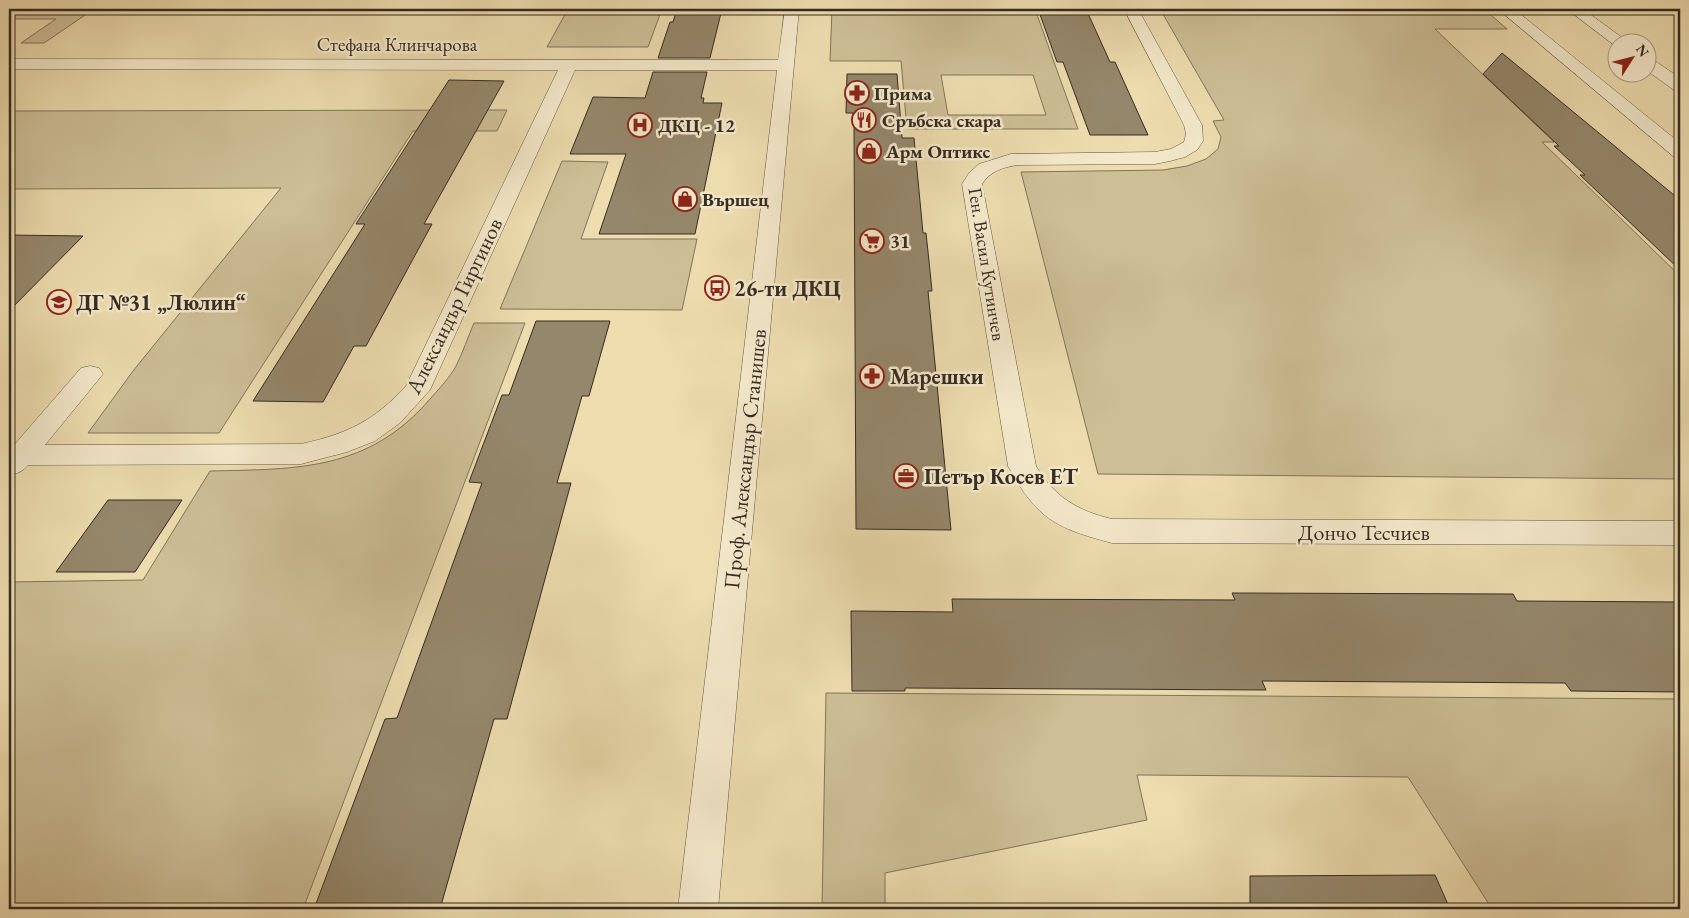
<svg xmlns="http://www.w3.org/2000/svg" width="1689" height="918" viewBox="0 0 1689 918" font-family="'EB Garamond',serif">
	<rect width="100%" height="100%" fill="#ecdcae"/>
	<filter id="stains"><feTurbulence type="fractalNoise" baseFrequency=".004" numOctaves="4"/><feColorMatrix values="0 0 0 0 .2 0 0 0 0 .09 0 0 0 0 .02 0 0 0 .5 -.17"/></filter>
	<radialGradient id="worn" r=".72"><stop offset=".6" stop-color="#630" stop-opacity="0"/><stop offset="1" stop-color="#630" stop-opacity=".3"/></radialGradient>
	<g fill="#cdbe96" stroke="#82745c" fill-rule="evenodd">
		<polygon points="9,9 94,9 44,43 21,43 56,19 9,19 11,17 9,17"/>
		<polygon points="568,9 662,9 648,47 547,47"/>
		<path d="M832 9H1035L1078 129H907L901 61H830ZM941 75H1033L1046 115H948Z"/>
		<polygon points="1160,9 1484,9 1507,29 1435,29 1554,142 1542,142 1680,276 1680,479 1098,474 1021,172 1163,170 1187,166 1206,159 1218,149 1221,137 1213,121 1224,120"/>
		<polygon points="507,110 497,131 413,131 219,433 88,433 133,371 281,188 9,189 9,111"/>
		<polygon points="562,161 608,162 581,239 697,239 682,310 500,309"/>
		<path d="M474 323H525L303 909H9V582L143 580 210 471C298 469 368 471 430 399 439 389 450 377 456 366 463 352 468 337 474 323Z"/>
		<polygon points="826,693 1680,699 1680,909 1492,909 1408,777 1137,775 1147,820 885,873 885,909 822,909"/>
	</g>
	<g fill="#95876b" stroke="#362b23">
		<polygon points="677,9 722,9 710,58 658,58 670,22 673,22"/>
		<polygon points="1038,9 1086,9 1110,62 1115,62 1148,135 1090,135 1063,62 1057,62"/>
		<polygon points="1502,53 1680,200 1680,270 1580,175 1585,175 1554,146 1559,146 1483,74"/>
		<polygon points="653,72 707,72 701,98 704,98 703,103 722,103 695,234 599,234 626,154 570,154 593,97 645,98"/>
		<polygon points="847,74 897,74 902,138 914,138 923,233 926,233 929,261 932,291 928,291 951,530 856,529 854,126 853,113 846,113"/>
		<polygon points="449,80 504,81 424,224 432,224 366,346 354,346 323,402 253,401 365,224 356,224"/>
		<polygon points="9,235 83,236 9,311"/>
		<polygon points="536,321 610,321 589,396 582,396 557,483 571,483 507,719 494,719 440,909 314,909 385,719 397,718 482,483 469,482 502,395 509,395"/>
		<polygon points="108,500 182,500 135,572 56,572"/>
		<polygon points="1232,593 1513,594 1517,601 1680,602 1680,692 1571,691 1565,683 1262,681 1266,690 905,688 905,691 852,691 851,611 953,612 952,599 1235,600"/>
		<polygon points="1435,875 1450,909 1250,909 1250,876"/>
	</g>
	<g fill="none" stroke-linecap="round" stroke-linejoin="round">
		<defs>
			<g id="minor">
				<path d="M785 9H799L718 909H678L777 70H575L430 390 400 423 375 441 347 452 301 464 28 465C23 471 17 475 9 473V451L81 368 90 366 99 368 103 374 45 445 301 444C347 434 374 421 406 386L558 70 9 69V59L778 60Z"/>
				<path d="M1124 9H1138L1202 125 1203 141 1197 150 1185 157 1170 161 1155 164 1018 165C1004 167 990 171 982 184L1036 466C1054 497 1078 511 1112 519L1680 521V545L1112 543C1055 528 1037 519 1008 466L962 184 969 173 979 164 1011 154 1155 152 1171 149 1184 142 1186 134 1184 125Z"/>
				<polygon points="1498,9 1514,9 1680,143 1680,158 1673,156"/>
				<polygon points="1567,9 1583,9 1628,42 1616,42 1616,46 1614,45"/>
				<polygon points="1646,57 1652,59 1680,78 1680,91 1674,90 1646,70"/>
			</g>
		</defs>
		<use href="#minor" stroke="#645746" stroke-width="1"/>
		<use href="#minor" fill="#f3e8ca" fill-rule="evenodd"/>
	</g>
	<defs>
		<symbol id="pharmacy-ring" viewBox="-11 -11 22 22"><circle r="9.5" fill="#f3e8ca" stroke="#8f2418" stroke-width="1.5"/><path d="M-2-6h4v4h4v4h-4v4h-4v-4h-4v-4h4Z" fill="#8f2418"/></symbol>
		<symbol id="restaurant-ring" viewBox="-11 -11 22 22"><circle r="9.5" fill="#f3e8ca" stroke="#8f2418" stroke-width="1.5"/><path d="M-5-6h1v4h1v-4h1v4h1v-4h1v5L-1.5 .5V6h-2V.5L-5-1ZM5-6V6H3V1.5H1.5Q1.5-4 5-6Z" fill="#8f2418"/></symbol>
		<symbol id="hospital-ring" viewBox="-11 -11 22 22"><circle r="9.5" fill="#f3e8ca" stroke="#8f2418" stroke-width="1.5"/><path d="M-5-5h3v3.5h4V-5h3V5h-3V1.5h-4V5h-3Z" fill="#8f2418"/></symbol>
		<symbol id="shop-ring" viewBox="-11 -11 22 22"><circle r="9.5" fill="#f3e8ca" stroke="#8f2418" stroke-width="1.5"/><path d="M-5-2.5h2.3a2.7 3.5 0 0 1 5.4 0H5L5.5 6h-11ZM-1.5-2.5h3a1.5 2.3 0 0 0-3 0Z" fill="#8f2418"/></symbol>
		<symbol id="supermarket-ring" viewBox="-11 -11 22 22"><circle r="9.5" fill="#f3e8ca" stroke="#8f2418" stroke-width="1.5"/><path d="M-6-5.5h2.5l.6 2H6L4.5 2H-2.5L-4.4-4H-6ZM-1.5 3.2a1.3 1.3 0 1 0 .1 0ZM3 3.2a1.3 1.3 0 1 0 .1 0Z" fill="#8f2418"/></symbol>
		<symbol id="bus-ring" viewBox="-11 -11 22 22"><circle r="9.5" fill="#f3e8ca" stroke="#8f2418" stroke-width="1.5"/><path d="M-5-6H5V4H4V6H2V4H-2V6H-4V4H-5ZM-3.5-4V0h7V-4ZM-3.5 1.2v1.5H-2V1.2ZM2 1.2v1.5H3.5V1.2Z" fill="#8f2418"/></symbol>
		<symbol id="school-ring" viewBox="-11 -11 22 22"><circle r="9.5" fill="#f3e8ca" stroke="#8f2418" stroke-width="1.5"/><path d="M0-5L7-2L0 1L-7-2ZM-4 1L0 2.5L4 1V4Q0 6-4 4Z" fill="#8f2418"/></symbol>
		<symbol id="office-ring" viewBox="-11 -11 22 22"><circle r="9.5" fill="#f3e8ca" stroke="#8f2418" stroke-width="1.5"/><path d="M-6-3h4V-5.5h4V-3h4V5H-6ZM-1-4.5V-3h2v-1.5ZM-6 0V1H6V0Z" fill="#8f2418"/></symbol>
	</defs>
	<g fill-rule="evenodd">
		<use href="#pharmacy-ring" x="843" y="79" width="28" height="28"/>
		<use href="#restaurant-ring" x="850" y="106" width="28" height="28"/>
		<use href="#hospital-ring" x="626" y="111" width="28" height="28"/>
		<use href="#shop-ring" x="855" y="137" width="28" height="28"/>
		<use href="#shop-ring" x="671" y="185" width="28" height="28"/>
		<use href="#supermarket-ring" x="858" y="227" width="28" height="28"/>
		<use href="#bus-ring" x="703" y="274" width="28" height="28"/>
		<use href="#school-ring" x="45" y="288" width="28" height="28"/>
		<use href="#pharmacy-ring" x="858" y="362" width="28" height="28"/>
		<use href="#office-ring" x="892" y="462" width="28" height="28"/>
	</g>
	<g text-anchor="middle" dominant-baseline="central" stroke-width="5" stroke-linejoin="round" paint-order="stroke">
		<g font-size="19" fill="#362b23" stroke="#f3e8ca">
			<text x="397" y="44">Стефана Клинчарова</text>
			<text transform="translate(987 264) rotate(81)">Ген. Васил Кутинчев</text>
		</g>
		<g font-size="19" font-weight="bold" fill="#362b23" stroke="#f3e8ca" text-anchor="start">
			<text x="874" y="93">Прима</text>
			<text x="882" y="120">Сръбска скара</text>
			<text x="658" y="125">ДКЦ - 12</text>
			<text x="886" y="151">Арм Оптикс</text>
			<text x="702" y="199">Вършец</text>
			<text x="890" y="241">31</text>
		</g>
		<g font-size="22" font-weight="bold" fill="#362b23" stroke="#f3e8ca" text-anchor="start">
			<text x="734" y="288">26-ти ДКЦ</text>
			<text x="76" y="302">ДГ №31 „Люлин“</text>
			<text x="890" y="376">Марешки</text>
			<text x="924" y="476">Петър Косев ЕТ</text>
		</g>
		<g font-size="22" fill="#362b23" stroke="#f3e8ca">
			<text transform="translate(454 306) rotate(-64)">Александър Гиргинов</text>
			<text transform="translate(745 459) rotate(-84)">Проф. Александър Станишев</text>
			<text x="1364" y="532">Дончо Тесчиев</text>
		</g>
	</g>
	<rect width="1689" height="918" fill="none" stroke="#ecdcae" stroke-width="30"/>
	<rect x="10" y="10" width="1669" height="898" fill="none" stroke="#362b23" stroke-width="2.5"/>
	<rect x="15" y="15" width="1659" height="888" fill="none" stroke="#362b23"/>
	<g transform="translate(1632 58) rotate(54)"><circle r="24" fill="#f3e8ca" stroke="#a79c87"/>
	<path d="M0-4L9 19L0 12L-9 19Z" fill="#8f2418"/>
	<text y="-8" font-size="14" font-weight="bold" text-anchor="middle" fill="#362b23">N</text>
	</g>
	<rect width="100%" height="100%" filter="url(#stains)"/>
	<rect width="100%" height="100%" fill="url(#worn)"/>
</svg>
